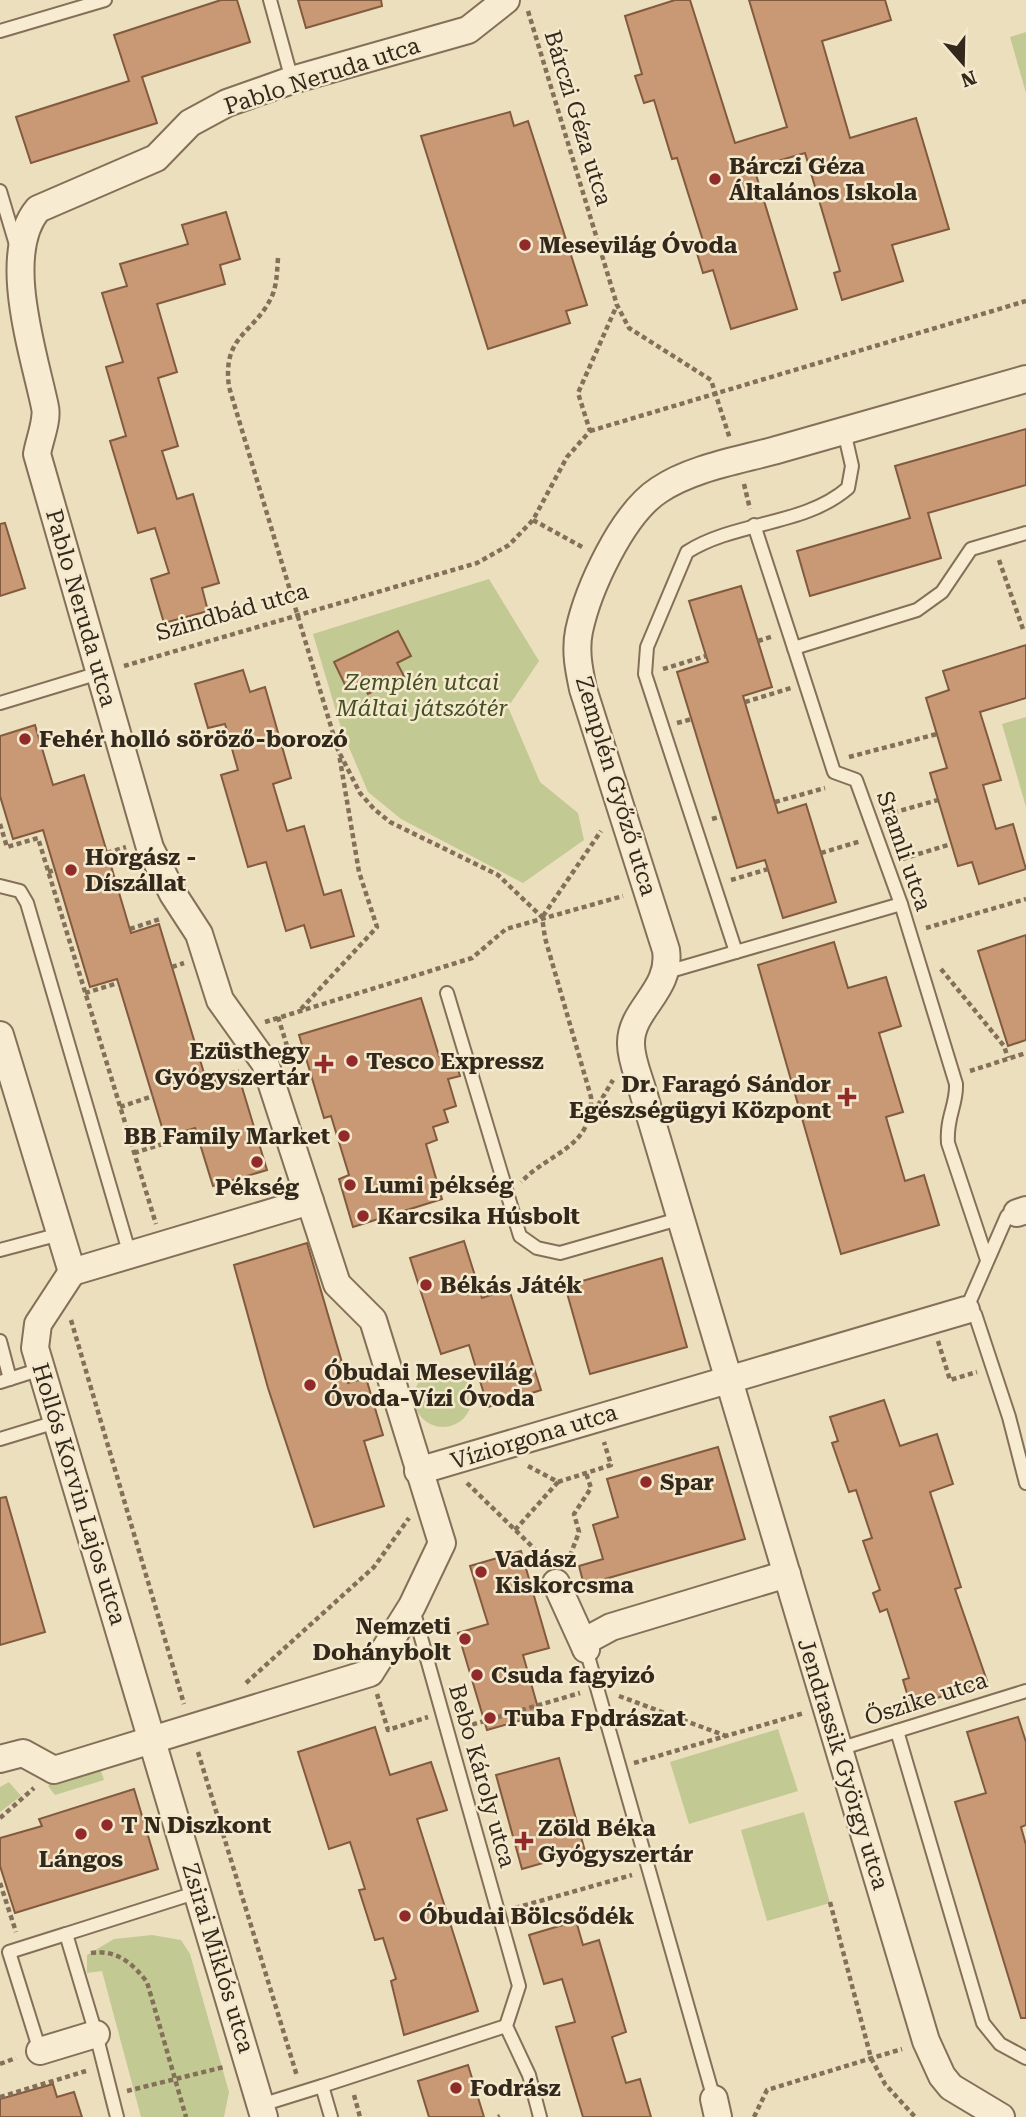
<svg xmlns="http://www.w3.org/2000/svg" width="1026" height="2117" viewBox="0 0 1026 2117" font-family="'Roboto Serif',serif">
	<rect width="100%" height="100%" fill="#ecdfbe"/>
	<g fill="#c2c993">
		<polygon points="1026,32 1026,93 1010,37"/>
		<polygon points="489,579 539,661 508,707 540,782 578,813 584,840 523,883 401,819 368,792 342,731 313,634"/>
		<polygon points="1026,717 1026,807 1002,724"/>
		<circle cx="443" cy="1398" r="29"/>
		<polygon points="778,1729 798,1791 689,1824 670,1762"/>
		<polygon points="99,1765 104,1780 55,1795 48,1786 54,1781"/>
		<polygon points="9,1782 21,1796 0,1812 0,1787"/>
		<polygon points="804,1812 830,1903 767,1921 741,1830"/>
		<polygon points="152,1935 181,1940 190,1954 229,2092 224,2117 141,2117 102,1971 87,1973 87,1955 114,1939"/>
	</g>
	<g fill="#c99975" stroke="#825a3e" stroke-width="2">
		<polygon points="221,0 237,0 250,42 142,77 157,123 31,163 16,117 129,81 114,35"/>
		<polygon points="298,0 381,0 382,6 306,28"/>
		<polygon points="675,0 690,0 735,143 787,127 749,0 885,0 891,20 822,41 850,138 916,118 949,229 892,245 903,281 842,300 834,273 840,271 805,153 754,168 797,309 731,329 713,270 703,273 696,250 705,247 677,158 672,159 654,100 644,103 635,76 642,74 625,16"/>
		<polygon points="510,112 514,126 528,121 587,305 566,311 570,323 488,349 421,136"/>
		<polygon points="226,212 240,259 220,265 225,284 157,304 177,372 158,378 178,446 162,451 177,499 193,494 219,583 202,588 208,611 164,623 151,579 169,573 155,528 138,533 110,441 126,436 106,367 123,362 102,293 127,286 120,264 188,244 182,225"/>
		<polygon points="1026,429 1026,485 928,513 941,558 810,596 797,551 910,518 895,466"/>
		<polygon points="5,523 25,588 0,596 0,524"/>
		<polygon points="741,586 772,687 743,696 778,813 806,804 836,902 783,918 765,860 737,868 677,672 708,662 689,601"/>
		<polygon points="398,631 411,656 397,663 404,676 368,694 361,682 347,689 334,662"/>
		<polygon points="1026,645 1026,698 980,712 1001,780 983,785 996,829 1013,824 1026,869 979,884 972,862 958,866 930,773 947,768 926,698 949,690 943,671"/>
		<polygon points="243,670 250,692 265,687 291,778 273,784 287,831 304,826 324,895 341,890 354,936 311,948 304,925 286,931 266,862 248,867 221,775 238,770 225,724 208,728 195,684"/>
		<polygon points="35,725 53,785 84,775 131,933 159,924 207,1083 238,1074 267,1170 213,1186 195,1128 165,1137 117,979 90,987 43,830 13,839 0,796 0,736"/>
		<polygon points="1026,935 1026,1040 1008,1046 978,951"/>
		<polygon points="834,942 848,988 886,977 901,1026 879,1033 903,1112 886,1117 905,1181 924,1175 939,1225 841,1254 758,965"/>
		<polygon points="421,998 439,1056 453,1052 460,1076 448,1079 456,1106 444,1110 448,1122 433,1127 437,1140 426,1144 442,1199 353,1227 339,1179 349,1175 331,1116 324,1118 299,1035"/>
		<polygon points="464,1241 482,1298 509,1289 541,1390 488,1407 469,1345 441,1354 410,1258"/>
		<polygon points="307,1243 348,1383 366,1378 383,1435 364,1441 384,1506 314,1527 268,1388 234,1265"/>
		<polygon points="662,1258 687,1347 590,1374 565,1286"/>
		<polygon points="884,1400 900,1446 937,1434 953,1484 930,1492 961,1587 955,1589 987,1681 911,1707 903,1680 909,1678 887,1609 880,1612 873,1593 880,1590 863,1541 872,1538 856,1490 849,1492 832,1443 838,1441 830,1417"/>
		<polygon points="718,1447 745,1539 584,1585 579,1566 603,1559 593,1525 618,1517 607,1479"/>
		<polygon points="6,1497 45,1632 0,1645 0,1498"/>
		<polygon points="521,1551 549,1648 523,1655 540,1715 487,1730 458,1633 488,1624 470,1566"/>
		<polygon points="1018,1717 1026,1742 1026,1825 1021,1827 1026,1845 1026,2018 1021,2018 955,1802 986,1793 967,1732"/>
		<polygon points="375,1727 390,1775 431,1762 447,1810 417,1819 478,2011 404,2035 391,1981 396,1979 383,1938 375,1940 359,1890 365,1889 350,1842 329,1849 298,1752"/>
		<polygon points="559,1758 585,1851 522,1869 496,1775"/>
		<polygon points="134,1789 158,1869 15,1913 0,1866 0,1838 42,1826 39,1819"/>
		<polygon points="576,1921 583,1945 599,1940 626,2032 612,2037 626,2083 640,2079 651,2117 583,2117 556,2027 575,2022 562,1979 544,1984 529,1935"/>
		<polygon points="468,2065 484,2117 429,2117 418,2081"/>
		<polygon points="53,2084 57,2097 74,2092 82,2117 0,2117 0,2099"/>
	</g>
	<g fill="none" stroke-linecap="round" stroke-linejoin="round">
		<defs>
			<g id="lane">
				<polyline points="270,0 292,80"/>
				<polyline points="0,31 105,0"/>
				<polyline points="0,191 17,248"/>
				<polyline points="754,525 794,648"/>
				<polyline points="0,703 99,673"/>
				<polyline points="0,886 20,891 27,903 130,1255"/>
				<path d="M736 952 645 674 647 647 687 552C736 521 804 526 848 488L852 466 844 431"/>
				<polyline points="667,972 901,904"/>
				<polyline points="447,993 520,1236 537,1248 560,1253 682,1218"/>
				<polyline points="1017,1213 1007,1216 966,1310 975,1314 1009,1417 1026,1483"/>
				<polyline points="0,1250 60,1234"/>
				<path d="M987 1260 948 1143C946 1117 957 1105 956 1084L901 904 856 780 834 772 794 648 917 610 942 592 971 549 1026 533"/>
				<polyline points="0,1341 10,1379"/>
				<polyline points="0,1382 41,1369"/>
				<polyline points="0,1439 56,1422"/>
				<polyline points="413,1609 519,1986 506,2026 529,2075 540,2117"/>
				<polyline points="586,1649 714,2099"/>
				<polyline points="897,1731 983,2023 1000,2044 1026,2058"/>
				<polyline points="839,1749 1026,1691"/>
				<polyline points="40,2051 9,1952 66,1934"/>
				<polyline points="322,2086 506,2026"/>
				<polyline points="261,2105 322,2086 331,2117"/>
				<polyline points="117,2117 96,2034 66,1934 198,1892"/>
			</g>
			<g id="street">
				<polyline points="0,1035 72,1272"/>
				<polyline points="1017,1213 1026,1210"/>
				<polyline points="72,1272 38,1324 35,1348 264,2117"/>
				<polyline points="72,1272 310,1201"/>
				<polyline points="418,1471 966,1310"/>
				<polyline points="556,1583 586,1649"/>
				<polyline points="586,1649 587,1640 611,1627 787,1574"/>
				<path d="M0 1759 23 1753 54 1770 370 1673 412 1606 442 1543 373 1320 337 1284 265 1063 220 1000 199 934 173 894 150 848 37 454C39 441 48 420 45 407 34 354 0 254 38 209L156 158 190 123 227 103 292 80 468 30 506 0"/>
				<polyline points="40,2051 96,2034"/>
				<polyline points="714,2099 718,2117"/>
				<path d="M1001 2117 951 2087 942 2076 926 2041 643 1092C639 1077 631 1060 631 1044 630 1009 672 991 666 950L583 689C579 670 575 651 579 631 588 589 622 514 659 490 693 467 742 460 780 449 862 426 944 402 1026 379"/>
			</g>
		</defs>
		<use href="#lane" stroke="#847058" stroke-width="16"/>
		<use href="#street" stroke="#847058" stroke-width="30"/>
		<g stroke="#847058" stroke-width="4.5" stroke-dasharray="5 3.5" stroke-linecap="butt">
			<polyline points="528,11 617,305 629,328 711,380 730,439"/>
			<path d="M278 258C277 272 277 284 272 296 254 335 222 334 229 387L338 750 360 793 374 809 390 822 498 875 542 917 545 938 591 1097C593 1148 551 1151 521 1182"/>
			<polyline points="590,431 1026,301"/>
			<polyline points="744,484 750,509"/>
			<polyline points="533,520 584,548"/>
			<polyline points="999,560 1024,632"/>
			<polyline points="758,641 774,636"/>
			<polyline points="124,666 477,563 509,545 533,520 567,457 590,431 578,393 617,305"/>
			<polyline points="663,669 706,656"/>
			<polyline points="745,702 791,688"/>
			<polyline points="677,723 692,719"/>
			<polyline points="849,757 937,734"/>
			<polyline points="775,802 825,788"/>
			<polyline points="885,815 938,800"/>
			<polyline points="712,819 722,816"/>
			<polyline points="0,824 7,847 38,838 156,1224"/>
			<polyline points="107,853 126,847"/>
			<polyline points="821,853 861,841"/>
			<polyline points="902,859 951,844"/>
			<polyline points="48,872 55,870"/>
			<polyline points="731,880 768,869"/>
			<polyline points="543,916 601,831"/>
			<polyline points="926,928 1026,899"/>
			<polyline points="130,929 160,919"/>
			<polyline points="172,967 184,963"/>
			<polyline points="941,969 1004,1046 1008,1058"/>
			<polyline points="85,993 118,983"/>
			<polyline points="301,1009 377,927 359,872 339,754"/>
			<polyline points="278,1017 288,1049"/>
			<polyline points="265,1022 472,958 506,929 623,896"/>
			<polyline points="970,1071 1026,1053"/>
			<polyline points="206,1081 239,1071"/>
			<polyline points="120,1107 153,1096"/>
			<polyline points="591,1110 597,1107 613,1080"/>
			<polyline points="134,1153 197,1133"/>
			<polyline points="71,1320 184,1704"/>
			<polyline points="938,1341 950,1380 977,1372"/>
			<polyline points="528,1466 558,1482 611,1465 604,1442"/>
			<polyline points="467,1483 546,1560"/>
			<polyline points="515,1530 558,1482"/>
			<polyline points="567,1564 579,1532 574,1514 591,1488 586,1473"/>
			<polyline points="246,1683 374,1567 409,1518"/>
			<polyline points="377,1694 388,1730 428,1717"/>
			<polyline points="619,1696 726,1736"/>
			<polyline points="464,1727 580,1693"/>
			<polyline points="198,1752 297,2076"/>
			<polyline points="634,1763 804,1713"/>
			<polyline points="0,1818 34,1788"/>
			<polyline points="0,1883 16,1932"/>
			<polyline points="830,1902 871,2058 885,2084 915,2117"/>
			<polyline points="515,1908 632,1875"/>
			<path d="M91 1953C117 1949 133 1964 147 1982L186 2117"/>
			<polyline points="0,2064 16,2058"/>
			<polyline points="127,2091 224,2067"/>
			<polyline points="354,2095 360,2117"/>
			<polyline points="0,2097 86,2071"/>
			<polyline points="498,2117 500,2116"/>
			<polyline points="754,2117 767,2090 902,2049"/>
		</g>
		<use href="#lane" stroke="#f7ecd1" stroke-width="12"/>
		<use href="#street" stroke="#f7ecd1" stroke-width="26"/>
	</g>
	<g fill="#902b2a" stroke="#f4e9cd" stroke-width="2.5">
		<circle cx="715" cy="179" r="7"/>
		<circle cx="525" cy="245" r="7"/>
		<circle cx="25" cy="739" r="7"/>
		<circle cx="71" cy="870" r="7"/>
		<circle cx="352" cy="1061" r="7"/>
		<path d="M320.5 1053.5h7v7h7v7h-7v7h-7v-7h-7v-7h7z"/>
		<path d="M843.5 1086.5h7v7h7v7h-7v7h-7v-7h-7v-7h7z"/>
		<circle cx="344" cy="1136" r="7"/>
		<circle cx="257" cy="1162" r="7"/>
		<circle cx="350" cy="1185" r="7"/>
		<circle cx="363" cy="1216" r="7"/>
		<circle cx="426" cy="1285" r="7"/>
		<circle cx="310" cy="1385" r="7"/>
		<circle cx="646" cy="1482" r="7"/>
		<circle cx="481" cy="1572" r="7"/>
		<circle cx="465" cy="1639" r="7"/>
		<circle cx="477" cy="1675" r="7"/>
		<circle cx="490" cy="1718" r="7"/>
		<circle cx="107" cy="1825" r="7"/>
		<circle cx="81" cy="1834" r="7"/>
		<path d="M520.5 1830.5h7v7h7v7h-7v7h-7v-7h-7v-7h7z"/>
		<circle cx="405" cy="1916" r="7"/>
		<circle cx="456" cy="2088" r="7"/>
	</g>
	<g text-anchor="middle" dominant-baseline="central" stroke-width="5" stroke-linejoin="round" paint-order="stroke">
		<g font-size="23" fill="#33281c" stroke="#f4e9cd">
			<text transform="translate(322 76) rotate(-18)">Pablo Neruda utca</text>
			<text transform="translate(578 118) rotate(73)">Bárczi Géza utca</text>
			<text transform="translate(81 608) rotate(74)">Pablo Neruda utca</text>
			<text transform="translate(232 612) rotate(-16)">Szindbád utca</text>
			<text transform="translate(616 786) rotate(73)">Zemplén Győző utca</text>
			<text transform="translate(904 851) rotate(71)">Sramli utca</text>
			<text transform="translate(534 1437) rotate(-17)">Víziorgona utca</text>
			<text transform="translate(79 1494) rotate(73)">Hollós Korvin Lajos utca</text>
			<text transform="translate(926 1699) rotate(-18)">Őszike utca</text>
			<text transform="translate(843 1764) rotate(73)">Jendrassik György utca</text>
			<text transform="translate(482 1776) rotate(74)">Bebo Károly utca</text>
			<text transform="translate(218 1958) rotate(73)">Zsirai Miklós utca</text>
		</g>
		<g font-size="23" font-weight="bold" fill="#33281c" stroke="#f4e9cd" text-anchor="start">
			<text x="729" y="166">Bárczi Géza<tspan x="729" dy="26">Általános Iskola</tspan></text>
			<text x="539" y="245">Mesevilág Óvoda</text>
			<text x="39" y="739">Fehér holló söröző-borozó</text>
			<text x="85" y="857">Horgász -<tspan x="85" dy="26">Díszállat</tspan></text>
			<text x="310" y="1051" text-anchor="end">Ezüsthegy<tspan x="310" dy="26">Gyógyszertár</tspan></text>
			<text x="366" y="1061">Tesco Expressz</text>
			<text x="831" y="1084" text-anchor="end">Dr. Faragó Sándor<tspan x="831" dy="26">Egészségügyi Központ</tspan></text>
			<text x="330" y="1136" text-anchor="end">BB Family Market</text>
			<text x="364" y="1185">Lumi pékség</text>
			<text x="257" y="1187" text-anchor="middle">Pékség</text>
			<text x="377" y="1216">Karcsika Húsbolt</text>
			<text x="440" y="1285">Békás Játék</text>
			<text x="324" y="1372">Óbudai Mesevilág<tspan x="324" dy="26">Óvoda-Vízi Óvoda</tspan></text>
			<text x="660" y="1482">Spar</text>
			<text x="495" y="1559">Vadász<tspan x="495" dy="26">Kiskorcsma</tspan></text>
			<text x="451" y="1626" text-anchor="end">Nemzeti<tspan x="451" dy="26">Dohánybolt</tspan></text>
			<text x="491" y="1675">Csuda fagyizó</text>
			<text x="504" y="1718">Tuba Fpdrászat</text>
			<text x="121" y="1825">T N Diszkont</text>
			<text x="538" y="1828">Zöld Béka<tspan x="538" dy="26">Gyógyszertár</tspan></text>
			<text x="81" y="1859" text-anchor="middle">Lángos</text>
			<text x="419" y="1916">Óbudai Bölcsődék</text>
			<text x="470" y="2088">Fodrász</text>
		</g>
		<g font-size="23" font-style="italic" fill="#434f23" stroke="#f4e9cd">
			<text x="422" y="682">Zemplén utcai<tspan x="422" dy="26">Máltai játszótér</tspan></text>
		</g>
	</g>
	<g transform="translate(963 63) rotate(160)" stroke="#f4e9cd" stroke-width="5" paint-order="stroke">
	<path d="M0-5L12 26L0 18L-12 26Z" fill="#33281c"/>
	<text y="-10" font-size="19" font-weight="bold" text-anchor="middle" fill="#33281c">N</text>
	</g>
</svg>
